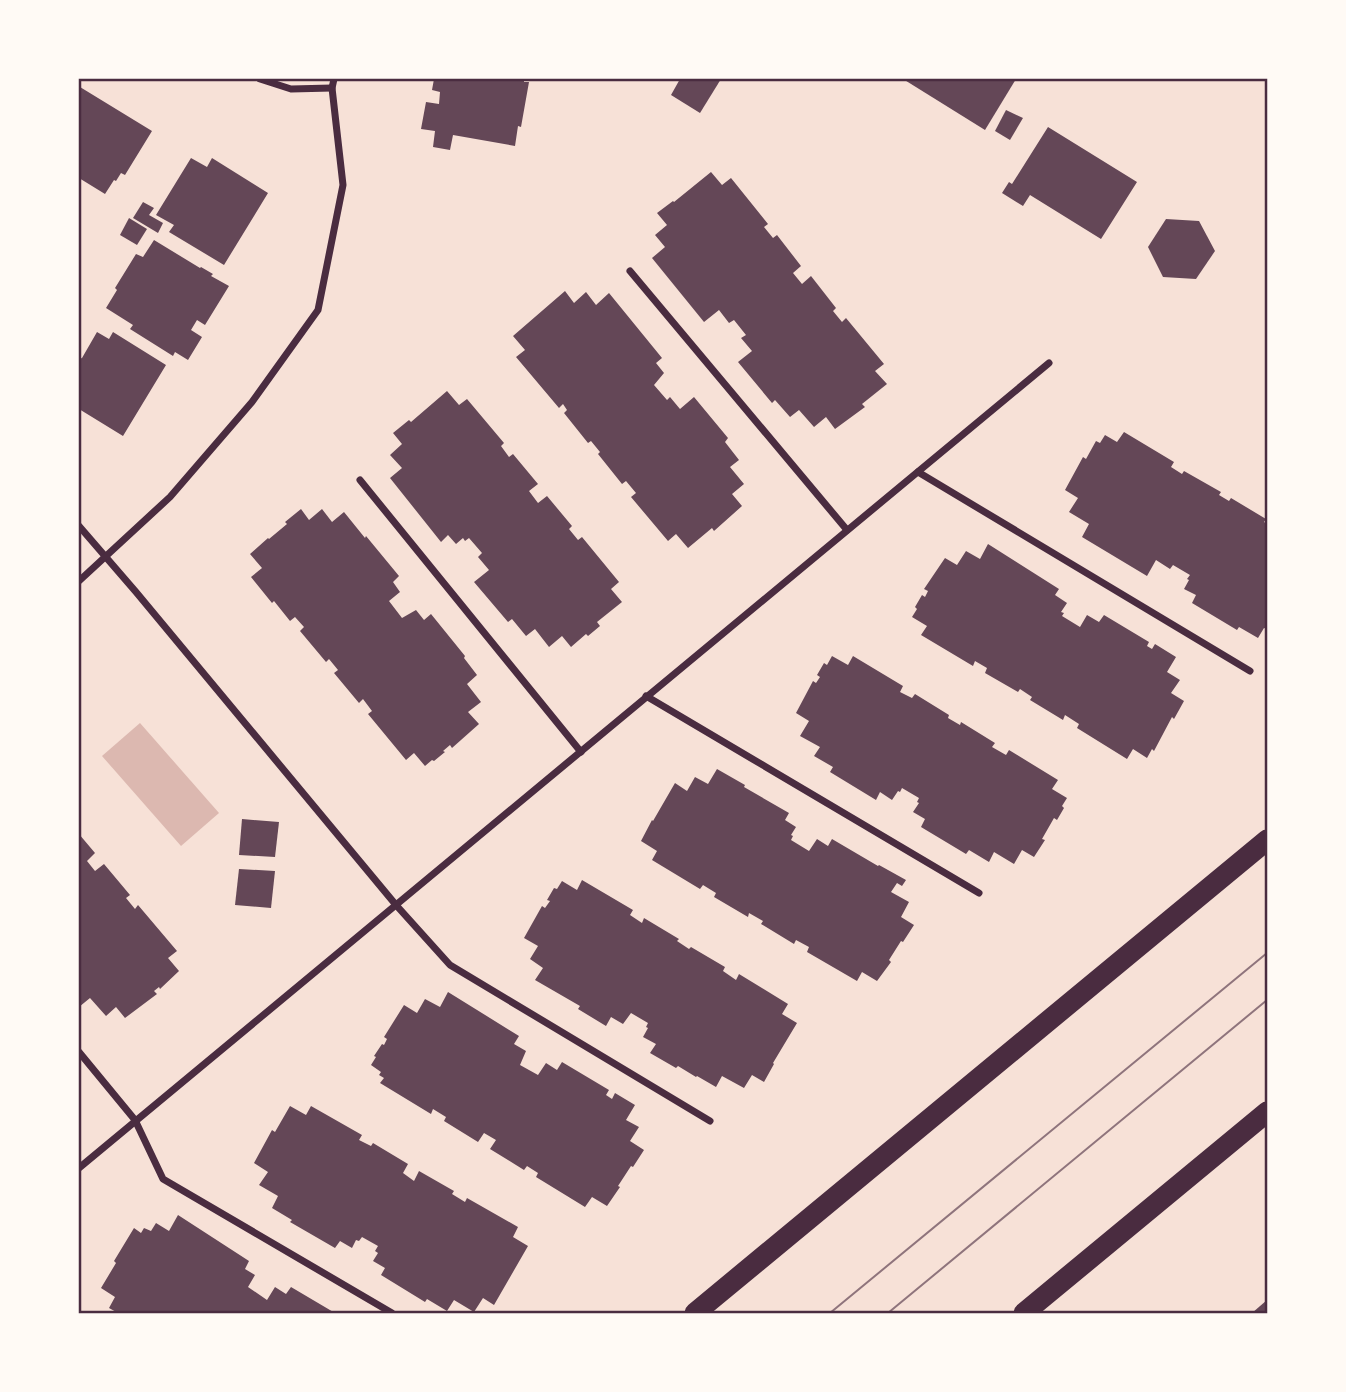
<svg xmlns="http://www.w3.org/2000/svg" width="1346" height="1392" viewBox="0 0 1346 1392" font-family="Raleway,sans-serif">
	<rect width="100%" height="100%" fill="#f7e1d7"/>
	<polygon fill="#dcb8b0" points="140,723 219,813 181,846 102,756"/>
	<g fill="#644757">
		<polygon points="434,79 524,79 524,82 529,82 521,127 518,126 515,146 453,135 450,150 433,147 435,131 421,129 426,102 439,104 440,92 432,90"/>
		<polygon points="680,79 721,79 700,113 671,95"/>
		<polygon points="903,79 1016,79 985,130"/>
		<polygon points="80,87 152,131 125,175 121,173 116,181 114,180 105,194 79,178 79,89"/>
		<polygon points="1006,110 1023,118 1010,140 995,131"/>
		<polygon points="1048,127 1137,182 1101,239 1030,195 1023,206 1002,193 1009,182 1012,184"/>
		<polygon points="191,158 207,167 212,158 268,193 224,265 169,232 174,225 156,215"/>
		<polygon points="711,172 722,185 731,178 768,224 764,227 773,238 777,235 801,266 793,273 802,284 811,276 836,308 833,311 842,322 846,318 884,364 875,371 887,384 862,404 865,407 835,429 826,417 814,427 799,410 790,417 775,400 772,403 738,362 752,351 741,338 746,335 734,320 729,323 719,310 704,322 652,258 665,247 655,235 667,225 657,213 673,201 674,202"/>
		<polygon points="143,202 154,208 149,215 163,223 158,233 133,218"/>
		<polygon points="129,218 147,229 137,245 120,235"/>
		<polygon points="1166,219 1199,221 1215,251 1196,279 1163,277 1148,247"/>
		<polygon points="154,240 200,268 201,267 213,274 211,276 229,286 205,325 197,320 191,330 202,337 188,360 175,352 173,356 130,329 133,325 106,308 117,290 115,288 136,254 143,257"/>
		<polygon points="565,291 574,303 586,292 596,305 609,293 662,358 656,363 664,373 654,385 667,400 670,397 680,409 694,397 728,438 725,442 739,460 730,467 744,484 732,494 742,506 714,531 712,528 688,548 676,534 668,541 631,497 636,493 626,481 622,484 598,454 600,452 591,441 588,443 564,413 567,410 563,404 559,408 516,357 525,350 513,336"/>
		<polygon points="97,332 109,339 113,332 166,365 123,436 79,409 79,359 82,358"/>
		<polygon points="447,391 459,405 467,399 504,443 501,446 509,457 513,454 538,484 529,491 538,503 547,496 572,526 569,529 578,540 582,537 619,582 611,589 622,602 597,622 600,626 588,636 586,634 571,647 562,636 549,647 535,629 526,636 512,619 508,622 474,582 489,570 478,557 482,553 469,538 465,541 463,538 456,544 448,535 441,542 390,478 402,468 390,455 402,444 393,433 409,420 411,422"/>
		<polygon points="1124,432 1174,462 1171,467 1182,474 1184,471 1221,492 1219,495 1229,501 1231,498 1266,519 1264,522 1267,524 1267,629 1264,628 1258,638 1239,627 1237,630 1192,603 1196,595 1184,589 1189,580 1187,579 1190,575 1173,565 1170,569 1156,560 1147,576 1082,537 1089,524 1069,512 1078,498 1065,490 1083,457 1086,459 1096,441 1100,443 1105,435 1117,442"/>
		<polygon points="301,509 309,520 322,509 332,522 344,512 365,538 366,536 399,576 393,582 400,592 389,601 402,618 416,610 424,620 431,614 465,656 464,658 477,675 467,684 481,702 468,712 479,724 452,748 450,745 443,751 445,752 434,761 432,760 425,766 414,753 406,760 368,714 372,711 363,699 359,703 334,673 338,670 329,659 326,662 300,631 304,627 295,617 290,621 274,601 272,603 251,577 262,568 250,554 268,538 269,539 287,524 285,522"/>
		<polygon points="988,544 1059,589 1055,595 1067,603 1061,612 1064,613 1062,616 1080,627 1087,615 1099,622 1104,615 1149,642 1147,646 1152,649 1155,644 1176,657 1167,672 1180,680 1171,693 1184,701 1174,719 1172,717 1154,751 1152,749 1147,758 1133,749 1127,759 1077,728 1079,724 1065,715 1063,720 1030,700 1032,697 1020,689 1018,692 985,673 987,668 975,661 973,666 921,635 927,626 912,617 917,609 915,607 922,595 925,597 928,591 924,589 945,558 957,565 966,551 980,559"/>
		<polygon points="832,656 848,665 853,656 903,686 900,692 912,698 915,694 949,715 948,718 960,725 961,722 995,743 992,747 1006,755 1009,750 1058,780 1052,789 1067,798 1062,806 1064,808 1057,820 1054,818 1042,839 1045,840 1034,857 1022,850 1014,864 994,852 989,862 969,850 966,854 921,827 925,819 913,812 919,803 917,802 919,798 902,788 900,792 898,791 892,800 880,792 876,800 830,772 833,767 814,756 820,747 800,736 809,721 796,713 813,681 816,683 820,677 817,675 824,663 827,665"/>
		<polygon points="717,769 745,785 744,787 789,813 785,820 796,827 791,835 793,836 791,840 809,851 817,839 828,846 832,839 878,866 879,865 906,880 902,886 897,883 891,892 909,902 901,917 914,925 903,942 901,941 889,960 891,962 877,981 862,972 857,981 807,952 809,947 796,940 794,944 761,924 763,921 749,913 748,917 714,897 716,893 703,885 700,889 652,860 657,851 641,841 652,820 653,821 675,783 687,791 695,777 708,784"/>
		<polygon points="242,819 279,822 275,857 239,855"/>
		<polygon points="79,834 95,853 87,861 95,871 104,864 130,895 126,898 135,909 138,905 177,951 168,958 179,971 160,989 159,987 154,991 157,994 125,1018 116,1007 106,1016 90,998 79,1007"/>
		<polygon points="239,869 275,871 271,908 235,905"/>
		<polygon points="582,880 633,910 630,915 642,923 644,918 679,939 677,941 689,949 691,947 725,967 723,971 736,980 739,974 788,1004 782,1014 797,1023 773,1063 774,1064 764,1082 752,1075 744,1088 722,1076 716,1087 697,1076 696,1077 678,1066 676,1068 650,1053 656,1044 643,1037 648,1028 646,1027 648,1023 631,1013 623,1024 611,1017 606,1026 578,1009 580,1006 535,980 543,968 530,959 538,946 524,938 542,906 545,908 550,901 547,900 554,888 557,889 562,881 577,890"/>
		<polygon points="448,992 519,1036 514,1044 526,1051 520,1065 538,1075 546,1063 557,1070 562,1062 609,1090 606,1095 612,1099 615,1093 635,1105 626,1120 639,1127 630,1141 644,1150 633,1167 631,1166 618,1186 620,1187 607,1206 592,1197 585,1207 536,1177 538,1173 527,1166 524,1170 490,1149 496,1140 484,1133 478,1142 444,1121 446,1117 433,1109 431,1114 380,1083 384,1078 379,1075 381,1072 371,1065 376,1057 374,1056 382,1044 384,1045 387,1039 384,1037 404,1005 417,1013 425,999 440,1007"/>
		<polygon points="290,1106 306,1115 311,1106 362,1135 359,1140 371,1146 373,1143 408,1164 403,1173 414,1181 419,1171 454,1191 452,1194 465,1202 467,1198 518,1227 513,1237 528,1246 494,1305 483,1298 474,1312 454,1300 447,1311 427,1299 425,1302 381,1275 385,1268 373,1261 378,1253 375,1251 378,1246 362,1237 359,1241 356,1240 352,1248 340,1241 335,1248 290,1222 292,1220 272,1208 278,1196 259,1185 268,1172 254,1163 272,1130 275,1132"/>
		<polygon points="178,1215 249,1261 245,1269 255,1275 248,1287 267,1300 275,1287 286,1294 291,1287 335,1313 118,1313 109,1308 115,1297 101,1288 116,1263 114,1261 134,1228 141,1233 144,1228 151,1231 156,1223 169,1231"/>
		<polygon points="1267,1300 1267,1313 1252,1313"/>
	</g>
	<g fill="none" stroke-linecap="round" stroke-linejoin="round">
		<g stroke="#4a2c40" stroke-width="7">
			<polyline points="260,79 291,89 332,88"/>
			<polyline points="630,271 847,530"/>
			<polyline points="918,472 1250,671"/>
			<polyline points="360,480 581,752"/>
			<polyline points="79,526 136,592 396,905 450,965 710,1121"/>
			<polyline points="79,581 170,497 252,402 318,310 343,185 332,88 334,79"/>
			<polyline points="646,696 979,893"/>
			<polyline points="79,1052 135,1120 163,1179 392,1313"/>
			<polyline points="79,1168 1049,363"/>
		</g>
		<g stroke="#4a2c40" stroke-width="21">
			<polyline points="695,1313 1267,840"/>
			<polyline points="1024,1313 1267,1112"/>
		</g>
		<g stroke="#8f747c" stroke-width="2">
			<polyline points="830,1313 1267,953"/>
			<polyline points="888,1313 1267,1000"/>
		</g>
	</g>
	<rect width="1346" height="1392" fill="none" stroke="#fffaf5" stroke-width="161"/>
	<rect x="80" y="80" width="1186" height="1232" fill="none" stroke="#4a2c40" stroke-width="2.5"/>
</svg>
